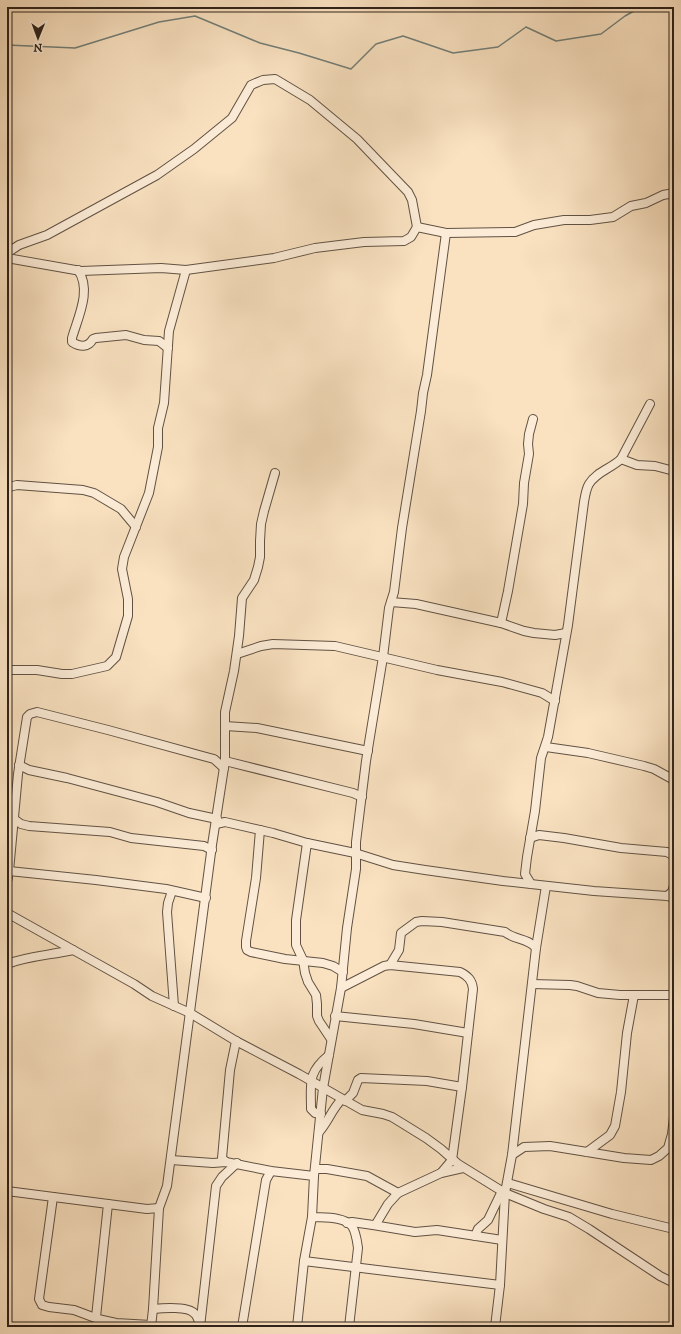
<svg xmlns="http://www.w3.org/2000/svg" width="681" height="1334" viewBox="0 0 681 1334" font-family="'IM FELL DW Pica',serif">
	<rect width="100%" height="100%" fill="#fae2c1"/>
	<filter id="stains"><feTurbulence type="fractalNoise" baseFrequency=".005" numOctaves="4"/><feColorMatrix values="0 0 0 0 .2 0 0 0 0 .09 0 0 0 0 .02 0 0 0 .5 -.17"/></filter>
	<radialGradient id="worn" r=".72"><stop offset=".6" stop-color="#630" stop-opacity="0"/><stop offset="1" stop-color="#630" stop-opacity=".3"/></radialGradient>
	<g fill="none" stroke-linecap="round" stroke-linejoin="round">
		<polyline stroke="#727f79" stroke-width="1.5" points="7,45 75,48 159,22 195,16 260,43 299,53 351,69 376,44 403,36 453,53 498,47 526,27 556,41 601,34 625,16 641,7"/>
		<defs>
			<g id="minor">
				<polyline points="7,253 19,245 47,235 157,175 194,149 232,118 251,85 263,80 275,79 310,100 357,139 408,192 412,200 417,227"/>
				<polyline points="7,258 81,271 161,268 186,270 274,258 315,248 364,242 404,241 411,237 417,227 446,233 515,232 534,225 564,220 590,220 613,217 631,206 646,203 663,195 674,193"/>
				<path d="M78 270C92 290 78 317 72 338V342C80 347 88 348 93 339L96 338 126 335 144 340 159 341 168 348"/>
				<polyline points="621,459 637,465 655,466 674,471"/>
				<polyline points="7,491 9,487 17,485 83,490 94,493 121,509 136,527"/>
				<polyline points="391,602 416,604 501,623 524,631 534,633 555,635 566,633"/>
				<polyline points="501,623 508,591 523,504 524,483 529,454 528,444 529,434 533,419"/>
				<polyline points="237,654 261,646 273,644 335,646 437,670 502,682 542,693 555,701"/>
				<polyline points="7,670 37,670 62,674 72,674 107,666 116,657 128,616 128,599 122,569 124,557 149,493 158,447 158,428 164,403 169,331 186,270"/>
				<polyline points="225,726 257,728 368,751"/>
				<polyline points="546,747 588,753 644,766 654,769 674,780"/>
				<polyline points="225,761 353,793 362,797"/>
				<polyline points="19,765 29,770 67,778 157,802 189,813 217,819"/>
				<polyline points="14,819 21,824 29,826 110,832 131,838 204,846 212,850"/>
				<polyline points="216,824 225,822 273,833 307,843 355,853 393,865 425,870 503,881 594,891 667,896 674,898"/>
				<polyline points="260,830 256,878 246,941 246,947 247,950 251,952 285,959 323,963 333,966 343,972"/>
				<polyline points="530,838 539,835 564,838 621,848 667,852 674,856"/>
				<polyline points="307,843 296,920 296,945 303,960 305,973 308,982 316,995 317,1004 317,1016 319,1021 331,1039"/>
				<polyline points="9,871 96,880 166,889 206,898"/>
				<polyline points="7,882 9,871 18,774 27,717 30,714 37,712 108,730 199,755 214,759 224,768"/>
				<path d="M531 884 525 874 527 857 535 811 541 758 548 737 568 625 584 502C585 496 586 489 589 484 596 472 612 468 621 459L650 404"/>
				<polyline points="172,891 168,903 167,912 174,1006"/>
				<polyline points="667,896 672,892 674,885"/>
				<polyline points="7,913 134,984 152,996 190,1013 236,1041 299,1074 362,1110 383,1114 392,1117 426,1138 441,1149 458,1164 505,1193 544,1209 569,1217 589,1229 660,1276 674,1283"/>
				<path d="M7 964C28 956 51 955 73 950"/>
				<path d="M390 965 399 950 401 933 416 922 422 921 442 922 505 932C514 940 528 938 536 948"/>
				<polyline points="532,984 570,985 577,986 598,993 620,995 674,995"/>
				<path d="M341 988 384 966 390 965 460 972C468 976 472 980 473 989L462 1087 452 1160 441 1173 398 1193 388 1204 376 1224 373 1225 352 1222 347 1223"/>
				<polyline points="335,1016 414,1024 468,1033"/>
				<polyline points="345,1101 353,1093 358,1080 361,1078 427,1081 462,1087"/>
				<path d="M321 1114 315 1113 311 1109C311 1083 307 1073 329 1055"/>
				<path d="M319 1132C328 1122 332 1109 342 1099"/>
				<polyline points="587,1152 610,1135 615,1126 621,1092 627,1033 634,995"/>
				<polyline points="512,1155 524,1147 550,1146 624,1158 651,1160 659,1156 668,1148 672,1134 674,1117"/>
				<polyline points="171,1160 213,1163 226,1162 271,1171 314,1176"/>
				<polyline points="226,1162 222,1158 230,1070 236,1041"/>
				<polyline points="315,1169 327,1169 367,1176 398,1193"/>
				<polyline points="441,1173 463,1168"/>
				<polyline points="508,1183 612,1214 674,1229"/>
				<polyline points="7,1191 147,1209 159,1208"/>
				<polyline points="53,1197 39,1299 42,1305 49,1307 74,1310 98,1319 116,1323 151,1325"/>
				<path d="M312 1217C324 1218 343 1216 352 1226 356 1232 357 1241 358 1248L349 1327"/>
				<polyline points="373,1225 415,1232 437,1230 502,1240"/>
				<polyline points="475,1236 478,1229 488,1220 502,1191"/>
				<polyline points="304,1261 500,1285"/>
				<path d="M153 1309C163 1308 189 1306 195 1314 198 1317 199 1322 200 1326L206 1327"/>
				<polyline points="96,1317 108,1204"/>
				<polyline points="151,1327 153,1309 159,1208 167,1186 212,845 225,761 225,712 234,671 239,636 242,598 254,580 258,567 260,557 260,541 261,524 264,511 275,473"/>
				<polyline points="200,1327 216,1186 222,1177 237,1163"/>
				<polyline points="242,1327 266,1180 271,1171"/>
				<polyline points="297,1327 304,1261 312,1217 314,1176 323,1088 341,988 347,928 356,869 356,842 366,761 383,657 389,608 394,592 402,528 421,411 423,393 427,375 446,233"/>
				<polyline points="495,1327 500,1285 505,1193 512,1155 536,948 546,886"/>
			</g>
		</defs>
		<use href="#minor" stroke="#615244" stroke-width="10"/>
		<use href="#minor" stroke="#fcecd7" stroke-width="8"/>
	</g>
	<rect width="681" height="1334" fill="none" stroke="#fae2c1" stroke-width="24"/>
	<rect x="8" y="8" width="665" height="1318" fill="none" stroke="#2e221b" stroke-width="2"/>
	<rect x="12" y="12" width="657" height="1310" fill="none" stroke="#2e221b"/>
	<g transform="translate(38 38) rotate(181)" stroke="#fcecd7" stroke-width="3" paint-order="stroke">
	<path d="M0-3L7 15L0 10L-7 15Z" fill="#2e221b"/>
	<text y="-6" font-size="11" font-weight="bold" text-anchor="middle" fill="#2e221b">N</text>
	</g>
	<rect width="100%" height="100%" filter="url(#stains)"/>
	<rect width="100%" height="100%" fill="url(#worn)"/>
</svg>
